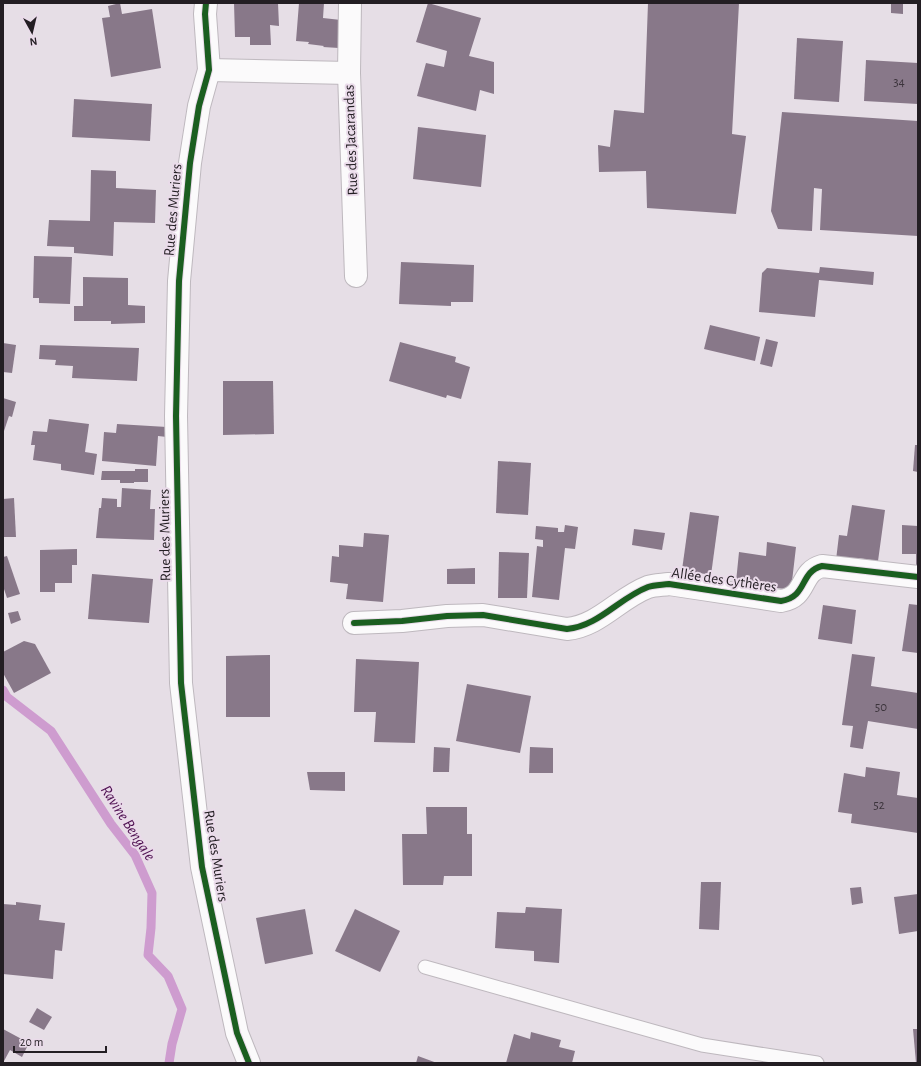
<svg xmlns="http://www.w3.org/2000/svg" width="921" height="1066" viewBox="0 0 921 1066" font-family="'Alegreya Sans',sans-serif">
	<rect width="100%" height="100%" fill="#e6dee6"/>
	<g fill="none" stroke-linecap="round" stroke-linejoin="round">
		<polyline stroke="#ce9ccf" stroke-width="9" points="3,690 7,697 51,731 111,824 135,855 152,893 151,928 148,955 168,976 182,1009 172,1044 169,1063"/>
	</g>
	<g fill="#887889">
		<polygon points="120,3 122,14 152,9 161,68 111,77 102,18 110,17 108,6"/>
		<polygon points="234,3 278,3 279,26 270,25 271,45 250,45 250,37 235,37"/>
		<polygon points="299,3 324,3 323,18 341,20 339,48 323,47 324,46 308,44 309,42 296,41"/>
		<polygon points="428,3 481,18 469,56 494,62 494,94 480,90 476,111 417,96 426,63 444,67 447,51 416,42"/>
		<polygon points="648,3 739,3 732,134 746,136 736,214 647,208 646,171 599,172 598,145 610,147 614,110 644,113"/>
		<polygon points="891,3 903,3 903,14 891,13"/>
		<polygon points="797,38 843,41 839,102 794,99"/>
		<polygon points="866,60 918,63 918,104 864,101"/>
		<polygon points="74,99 152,104 150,141 72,137"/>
		<polygon points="782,112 918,121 918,236 820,230 822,189 814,188 812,231 778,229 771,211"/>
		<polygon points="418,127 486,135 481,187 413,179"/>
		<polygon points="91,170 116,171 116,188 156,190 155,223 114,222 113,256 74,253 74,247 47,246 49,220 90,221"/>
		<polygon points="34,256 72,257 70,304 39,303 39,298 33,298"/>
		<polygon points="401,262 474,265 473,302 451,302 451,306 399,304"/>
		<polygon points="820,267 874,272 873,285 819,280 815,317 759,312 762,273 767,268 819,273"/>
		<polygon points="83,277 128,278 128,305 145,306 145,323 111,324 111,321 74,321 74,306 83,306"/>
		<polygon points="710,325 760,337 755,361 704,349"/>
		<polygon points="766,339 778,342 772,367 760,364"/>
		<polygon points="400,342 456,357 455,362 470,367 461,399 447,395 446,398 389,381"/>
		<polygon points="3,343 16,345 12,373 3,372"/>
		<polygon points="40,345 139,348 137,381 72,378 73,366 55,365 56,360 39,359"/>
		<polygon points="223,381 273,381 274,434 223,435"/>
		<polygon points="3,398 16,402 12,417 9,416 3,434"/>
		<polygon points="49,419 89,424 85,452 97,454 94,475 61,470 61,464 33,460 35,445 31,445 33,431 47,432"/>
		<polygon points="117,424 167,427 167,437 158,436 156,466 102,461 104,432 116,433"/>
		<polygon points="915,445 918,445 918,472 913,471"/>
		<polygon points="498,461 531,463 528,515 496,513"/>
		<polygon points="135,469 148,469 148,482 134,482 134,483 120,483 120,480 101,480 102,471 135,471"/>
		<polygon points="122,488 151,490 150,509 155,509 154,540 96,538 99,508 101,508 102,498 117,499 117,507 121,507"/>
		<polygon points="14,498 16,537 3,537 3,499"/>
		<polygon points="852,505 885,510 878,561 858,558 857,563 836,560 839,535 847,536"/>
		<polygon points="690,512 719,516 711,575 682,570"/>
		<polygon points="565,525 578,527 575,549 565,548 559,600 532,597 537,546 543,547 543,540 535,539 536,526 558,528 558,532 564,532"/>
		<polygon points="902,525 918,526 918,566 916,566 916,554 902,554"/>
		<polygon points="634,529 665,533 662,550 632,545"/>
		<polygon points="364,533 389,535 383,602 346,599 348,584 330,582 332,556 339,557 339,545 363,547"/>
		<polygon points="767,542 796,547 791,590 736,582 739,552 766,556"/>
		<polygon points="77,549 77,565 72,565 72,583 55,583 55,592 40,592 40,550"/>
		<polygon points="499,552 529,553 527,598 498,598"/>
		<polygon points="7,556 20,594 7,598 3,586 3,557"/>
		<polygon points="475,568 475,584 447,584 447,569"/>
		<polygon points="92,574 153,579 149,623 88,619"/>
		<polygon points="909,604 918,605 918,653 902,651"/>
		<polygon points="823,605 856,610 852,644 818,639"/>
		<polygon points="18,611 21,620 11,624 8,613"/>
		<polygon points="24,641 35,644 51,673 14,693 3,673 3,652"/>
		<polygon points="852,654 875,657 871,686 918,693 918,729 868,721 863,749 850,747 853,726 842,725"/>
		<polygon points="270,655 270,717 226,717 226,656"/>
		<polygon points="356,659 419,662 415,743 374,742 376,712 354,712"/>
		<polygon points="467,684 531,696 520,753 456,741"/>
		<polygon points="434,747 450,748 449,772 433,772"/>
		<polygon points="530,747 553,748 553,773 529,773"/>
		<polygon points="866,767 900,772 897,795 918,798 918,833 851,823 852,814 838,812 844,773 865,777"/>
		<polygon points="307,772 345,772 345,791 310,790"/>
		<polygon points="426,807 467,807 467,834 472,834 472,876 444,876 443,885 403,885 402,834 427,834"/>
		<polygon points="701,882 721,882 719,930 699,929"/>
		<polygon points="861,887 863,903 852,905 850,888"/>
		<polygon points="918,894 918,931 899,934 894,897"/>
		<polygon points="16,902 41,905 39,920 65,923 62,951 55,950 53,979 3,974 3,904 16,905"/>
		<polygon points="526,907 562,909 559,963 534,961 534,951 495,948 497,912 525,913"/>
		<polygon points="305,909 313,954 265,964 256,918"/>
		<polygon points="355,909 400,931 380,972 335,951"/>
		<polygon points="37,1008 52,1017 44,1030 29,1022"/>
		<polygon points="3,1029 29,1043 22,1057 10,1050 4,1061 3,1060"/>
		<polygon points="913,1029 918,1029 918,1063 916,1063"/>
		<polygon points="531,1032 561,1040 559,1047 575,1051 572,1063 506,1063 514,1034 530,1039"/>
		<polygon points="418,1056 437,1063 416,1063"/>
	</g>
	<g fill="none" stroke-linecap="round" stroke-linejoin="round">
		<defs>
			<polyline id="service" points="425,967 702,1045 817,1063"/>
			<g id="minor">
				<polyline points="206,3 205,14 209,70 199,106 190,163 179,281 176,416 181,683 202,867 237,1033 249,1063"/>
				<polyline points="350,3 349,73 356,276"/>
				<polyline points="209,70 349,73"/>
				<path d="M354 623 402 621 447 616 483 615 567 629C599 626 619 598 648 587 654 585 662 585 669 584L781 601C808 597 799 572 822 566L918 577"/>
			</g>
		</defs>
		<use href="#service" stroke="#beb8be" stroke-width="15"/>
		<use href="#minor" stroke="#beb8be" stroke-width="24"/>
		<use href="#service" stroke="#fbfafb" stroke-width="13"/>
		<use href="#minor" stroke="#fbfafb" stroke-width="22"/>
		<defs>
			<g id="cycleway">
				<polyline points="206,3 205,14 209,70 199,106 190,163 179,281 176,416 181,683 202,867 237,1033 249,1063"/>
				<path d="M354 623 402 621 447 616 483 615 567 629C599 626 619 598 648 587 654 585 662 585 669 584L781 601C808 597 799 572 822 566L918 577"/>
			</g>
		</defs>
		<use href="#cycleway" stroke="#eadbea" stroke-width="8"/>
		<use href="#cycleway" stroke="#1b5e20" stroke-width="6"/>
	</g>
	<g text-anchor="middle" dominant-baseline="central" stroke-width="4" stroke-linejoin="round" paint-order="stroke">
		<g font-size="13" fill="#3c343c">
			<text x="899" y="82">34</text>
			<text x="881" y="707">50</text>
			<text x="879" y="805">52</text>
		</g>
		<g font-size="15" fill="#231e23" stroke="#eadbea">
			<text transform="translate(351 140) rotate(-92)">Rue des Jacarandas</text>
			<text transform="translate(173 210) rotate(-85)">Rue des Muriers</text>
			<text transform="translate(165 535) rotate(-91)">Rue des Muriers</text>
			<text transform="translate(724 580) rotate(8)">Allée des Cythères</text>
			<text transform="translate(216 856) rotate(81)">Rue des Muriers</text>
		</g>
		<g font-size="16" font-style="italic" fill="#4f1252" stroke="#eadbea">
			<text transform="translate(128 823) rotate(57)">Ravine Bengale</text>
		</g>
	</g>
	<rect width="921" height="1066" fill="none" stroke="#231e23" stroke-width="8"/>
	<g transform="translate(32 32) rotate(172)" stroke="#eadbea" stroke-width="3" paint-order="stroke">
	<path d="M0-3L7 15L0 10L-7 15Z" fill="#231e23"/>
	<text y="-6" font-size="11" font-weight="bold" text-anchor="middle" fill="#231e23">N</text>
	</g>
	<path d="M14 1046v6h92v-6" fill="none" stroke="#231e23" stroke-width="2"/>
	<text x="20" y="1046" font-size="12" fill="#231e23" stroke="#eadbea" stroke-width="3" paint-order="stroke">20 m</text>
</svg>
